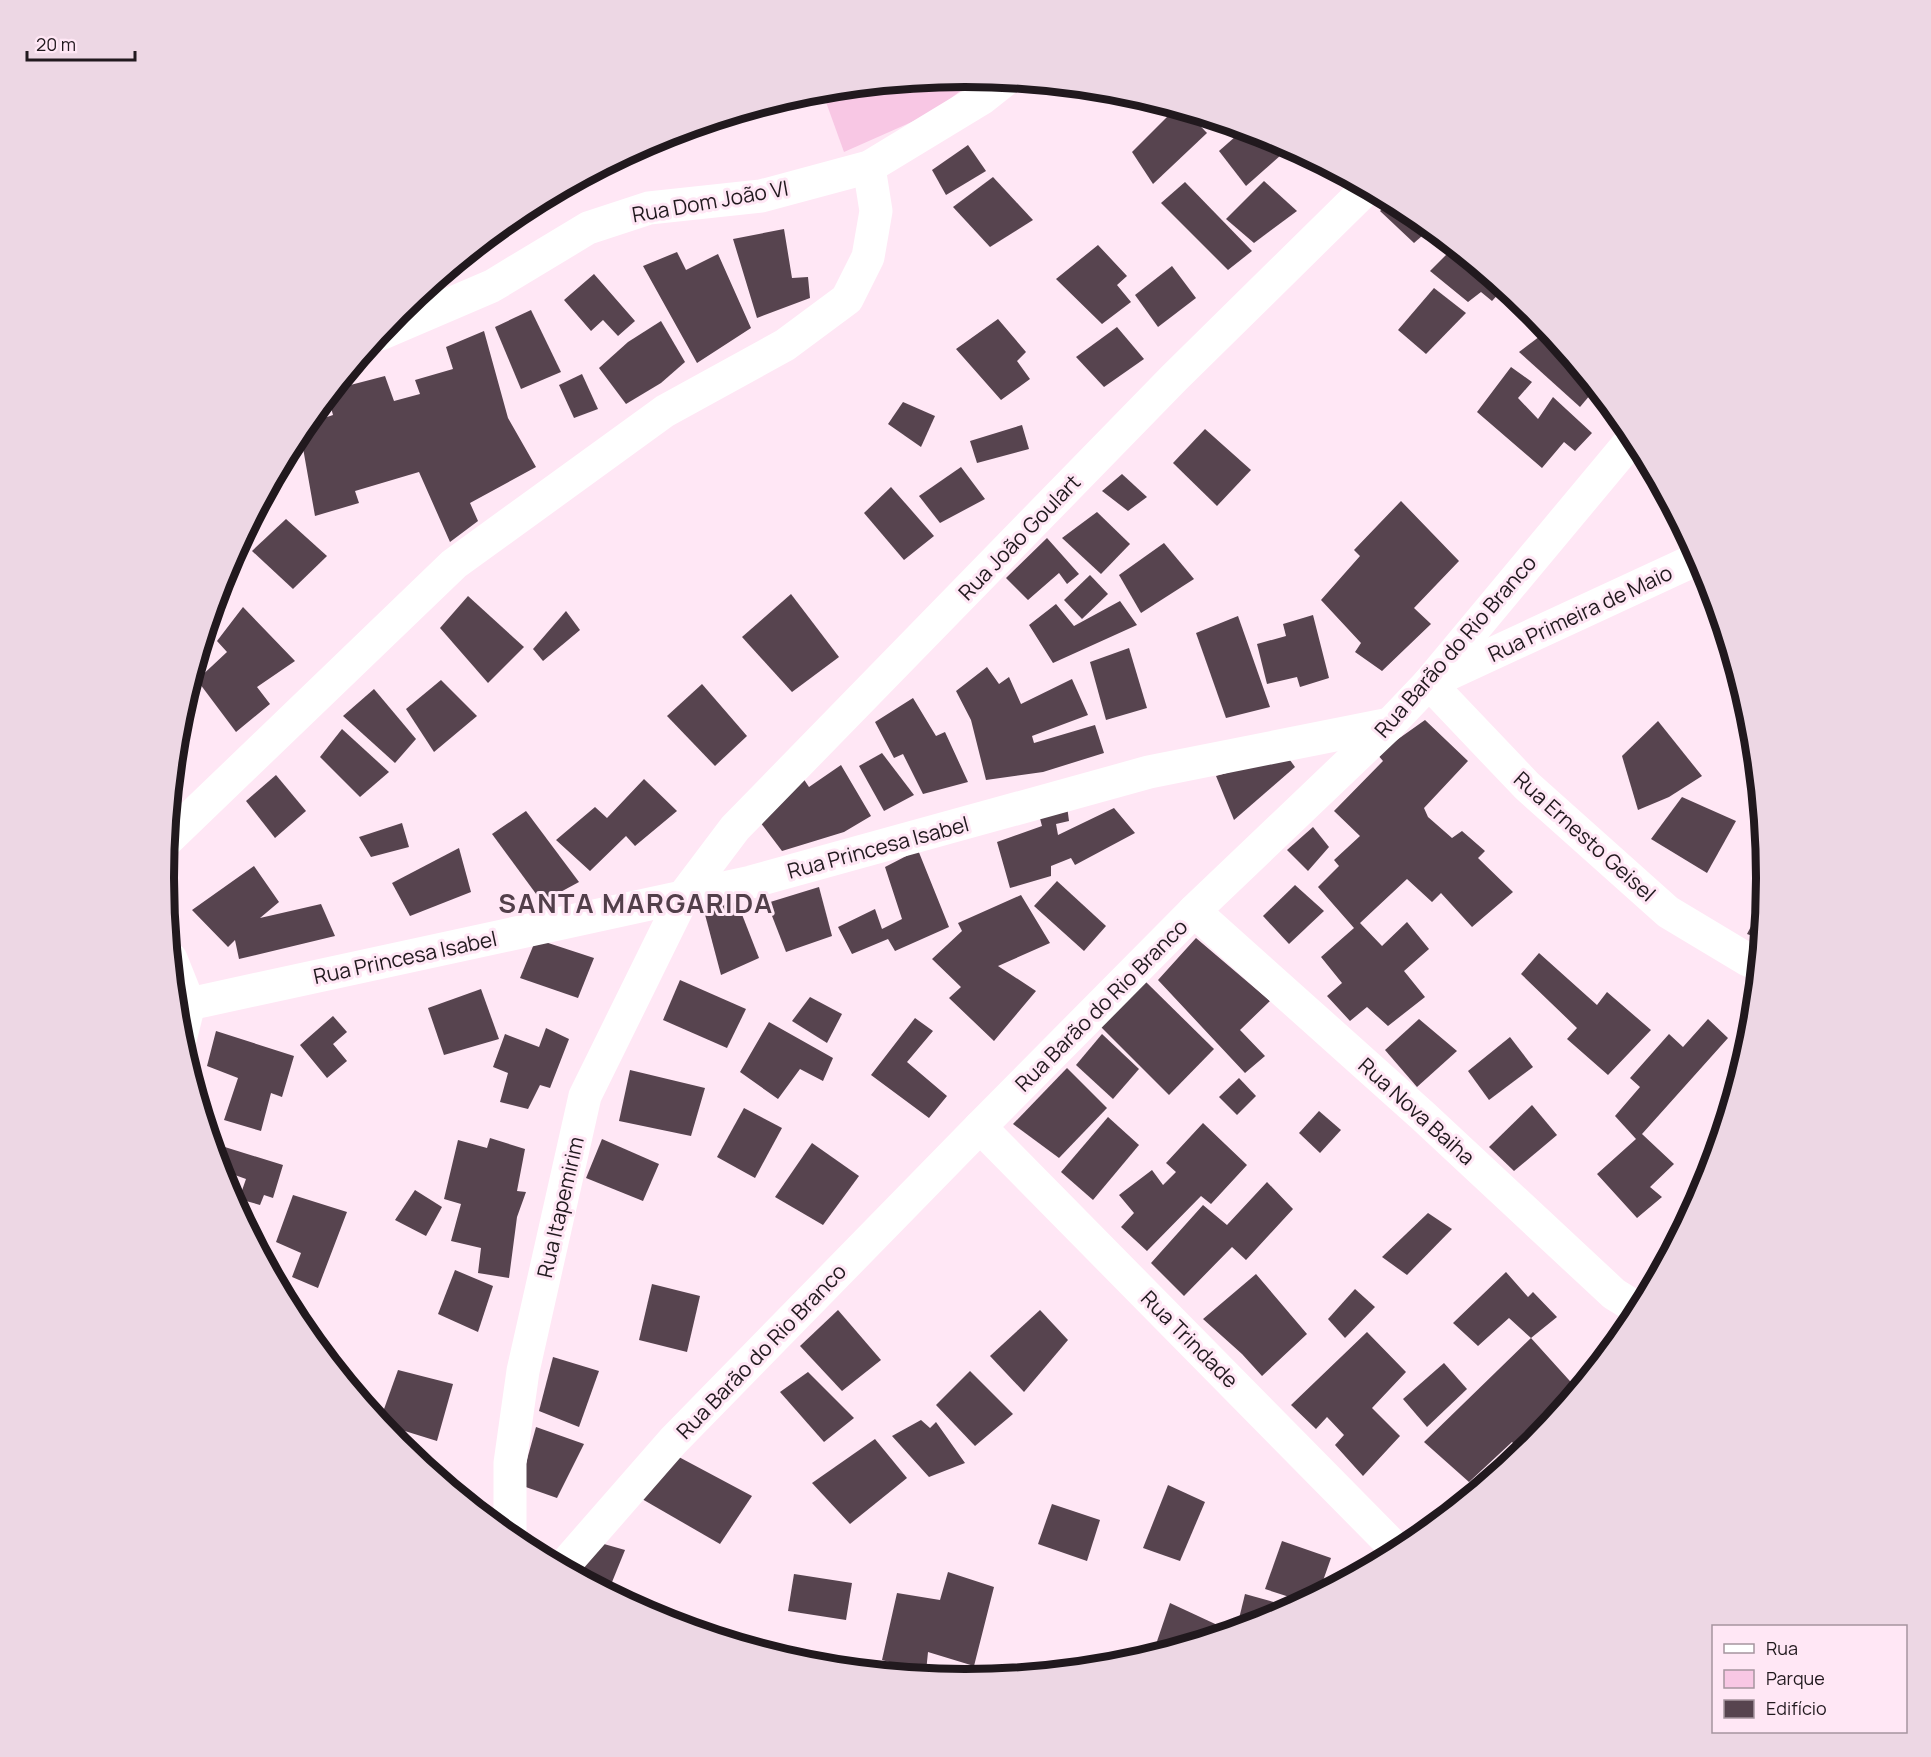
<svg xmlns="http://www.w3.org/2000/svg" width="1931" height="1757" viewBox="0 0 1931 1757" font-family="Manrope,sans-serif">
	<rect width="100%" height="100%" fill="#ffe7f5"/>
	<polygon fill="#f8c7e4" points="966,77 977,78 932,113 844,152 822,91"/>
	<g fill="#57444f">
		<polygon points="1176,108 1186,111 1207,133 1153,184 1132,152"/>
		<polygon points="1244,129 1273,138 1290,147 1246,186 1219,151"/>
		<polygon points="968,145 986,171 946,195 932,170"/>
		<polygon points="993,177 1033,220 990,247 953,207"/>
		<polygon points="1264,181 1297,211 1254,243 1226,219"/>
		<polygon points="1185,182 1252,251 1228,270 1161,203"/>
		<polygon points="1391,201 1411,212 1431,228 1414,243 1380,211"/>
		<polygon points="784,229 792,278 808,277 810,298 757,318 733,239"/>
		<polygon points="1098,245 1127,276 1117,285 1131,302 1102,324 1056,279"/>
		<polygon points="1454,247 1504,288 1492,301 1481,292 1468,302 1430,271"/>
		<polygon points="677,252 686,270 718,254 751,328 697,363 643,266"/>
		<polygon points="1172,266 1196,298 1158,327 1135,295"/>
		<polygon points="594,274 635,321 618,336 603,320 591,331 564,300"/>
		<polygon points="1434,288 1466,313 1426,354 1398,330"/>
		<polygon points="531,310 561,372 521,389 495,327"/>
		<polygon points="998,319 1026,352 1017,361 1030,379 1001,400 956,349"/>
		<polygon points="661,321 685,362 661,383 626,404 599,368 628,342"/>
		<polygon points="1117,327 1144,359 1104,387 1076,357"/>
		<polygon points="1548,330 1596,388 1580,407 1519,352"/>
		<polygon points="484,331 508,418 536,467 470,503 478,521 450,542 419,472 355,491 359,503 315,516 300,431 306,424 333,415 328,397 335,389 385,376 394,401 420,394 415,380 453,369 446,347"/>
		<polygon points="1511,367 1532,382 1518,398 1538,419 1553,397 1592,433 1575,451 1564,442 1542,468 1477,412"/>
		<polygon points="582,374 598,409 574,418 559,385"/>
		<polygon points="903,402 935,416 921,447 888,424"/>
		<polygon points="1022,425 1029,449 977,463 970,441"/>
		<polygon points="1205,429 1251,470 1217,506 1173,463"/>
		<polygon points="961,467 985,499 940,523 919,496"/>
		<polygon points="1122,474 1147,497 1128,511 1102,491"/>
		<polygon points="891,487 934,536 904,560 864,513"/>
		<polygon points="1401,501 1459,561 1414,608 1431,624 1382,671 1355,652 1361,643 1321,600 1360,556 1354,550"/>
		<polygon points="1097,512 1130,544 1101,574 1062,538"/>
		<polygon points="286,519 327,556 293,589 252,551"/>
		<polygon points="1047,538 1079,574 1067,584 1059,573 1028,600 1006,578"/>
		<polygon points="1164,543 1194,579 1141,613 1119,575"/>
		<polygon points="1090,575 1108,594 1082,619 1064,600"/>
		<polygon points="791,594 839,657 792,692 742,637"/>
		<polygon points="468,596 524,647 488,683 440,628"/>
		<polygon points="1120,601 1137,625 1053,663 1029,625 1056,604 1074,626"/>
		<polygon points="243,607 295,661 257,687 270,704 236,732 197,680 227,652 217,641"/>
		<polygon points="566,611 580,630 543,661 533,649"/>
		<polygon points="1313,615 1329,678 1300,687 1297,677 1267,684 1257,644 1286,636 1283,624"/>
		<polygon points="1238,616 1270,707 1226,718 1196,633"/>
		<polygon points="1129,648 1147,708 1106,720 1090,662"/>
		<polygon points="987,667 999,684 1009,677 1021,704 1072,679 1088,715 1032,736 1034,743 1095,725 1104,753 1043,772 986,780 971,720 956,691"/>
		<polygon points="441,680 477,716 434,752 406,709"/>
		<polygon points="702,684 747,736 715,766 667,716"/>
		<polygon points="374,689 416,739 395,763 343,716"/>
		<polygon points="913,698 936,736 945,732 968,782 923,794 903,754 894,758 875,722"/>
		<polygon points="1425,720 1468,761 1424,808 1428,817 1452,838 1462,831 1485,851 1478,858 1513,892 1472,927 1441,893 1432,902 1407,879 1360,923 1382,946 1407,922 1429,949 1404,971 1425,997 1388,1026 1367,1007 1350,1021 1327,996 1342,983 1321,957 1354,928 1318,887 1339,866 1334,860 1360,836 1334,811 1383,761 1377,754"/>
		<polygon points="1658,721 1702,776 1669,797 1638,810 1622,756"/>
		<polygon points="342,729 389,772 360,797 320,757"/>
		<polygon points="882,753 914,795 884,811 859,766"/>
		<polygon points="1287,756 1295,767 1234,820 1216,776"/>
		<polygon points="841,765 871,816 844,832 782,851 757,818 801,775 809,787"/>
		<polygon points="276,775 306,811 275,838 246,801"/>
		<polygon points="644,779 677,811 635,846 626,836 590,871 556,840 595,807 607,818"/>
		<polygon points="1682,797 1736,821 1707,873 1651,839"/>
		<polygon points="1067,806 1069,821 1056,824 1058,835 1114,808 1135,833 1075,865 1071,858 1051,866 1051,876 1010,888 997,842 1042,826 1038,811"/>
		<polygon points="526,811 579,882 542,902 492,834"/>
		<polygon points="402,823 409,847 371,857 359,837"/>
		<polygon points="1313,827 1329,847 1308,871 1287,850"/>
		<polygon points="459,848 471,892 410,916 392,883"/>
		<polygon points="918,850 949,927 895,951 888,939 852,954 838,927 875,909 882,929 902,919 885,867"/>
		<polygon points="254,866 279,902 260,918 321,904 335,936 239,959 235,940 228,947 192,910"/>
		<polygon points="1057,881 1106,926 1084,951 1034,906"/>
		<polygon points="1295,885 1324,911 1289,944 1263,916"/>
		<polygon points="819,887 832,936 786,952 767,903"/>
		<polygon points="734,894 759,958 721,975 703,907"/>
		<polygon points="1021,895 1050,943 998,966 1036,991 994,1041 949,998 961,987 932,959 962,931 958,923"/>
		<polygon points="1766,898 1763,920 1761,939 1747,934"/>
		<polygon points="1196,938 1270,1001 1240,1030 1265,1056 1245,1073 1158,980"/>
		<polygon points="536,939 594,958 578,998 520,978"/>
		<polygon points="1539,953 1597,1005 1607,992 1651,1030 1608,1075 1567,1039 1577,1028 1521,974"/>
		<polygon points="680,980 746,1009 727,1048 663,1020"/>
		<polygon points="1145,981 1214,1049 1169,1095 1100,1026"/>
		<polygon points="481,989 499,1039 444,1055 428,1008"/>
		<polygon points="810,997 842,1014 827,1043 792,1021"/>
		<polygon points="333,1016 347,1032 333,1044 347,1061 327,1078 300,1045"/>
		<polygon points="915,1018 933,1031 907,1062 947,1096 929,1118 871,1075"/>
		<polygon points="1419,1019 1457,1051 1417,1087 1385,1050"/>
		<polygon points="1708,1019 1728,1038 1642,1134 1674,1164 1650,1187 1662,1197 1637,1218 1597,1174 1636,1139 1615,1116 1640,1087 1630,1078 1669,1034 1683,1047"/>
		<polygon points="769,1022 833,1058 823,1081 800,1069 778,1099 740,1072"/>
		<polygon points="546,1028 569,1039 550,1088 540,1085 528,1109 500,1102 508,1073 493,1067 505,1034 539,1047"/>
		<polygon points="216,1031 294,1056 282,1097 271,1093 261,1131 224,1120 238,1078 207,1066"/>
		<polygon points="1102,1034 1139,1069 1113,1099 1076,1065"/>
		<polygon points="1510,1037 1533,1067 1489,1100 1468,1071"/>
		<polygon points="1067,1068 1107,1108 1059,1158 1013,1124"/>
		<polygon points="630,1070 705,1088 691,1136 619,1121"/>
		<polygon points="1239,1078 1256,1096 1237,1115 1219,1097"/>
		<polygon points="1532,1105 1557,1135 1514,1171 1489,1147"/>
		<polygon points="744,1108 782,1128 755,1178 717,1157"/>
		<polygon points="1319,1111 1341,1130 1320,1153 1299,1133"/>
		<polygon points="1108,1117 1139,1145 1093,1200 1061,1172"/>
		<polygon points="1203,1123 1247,1165 1211,1204 1201,1196 1147,1251 1121,1227 1134,1213 1119,1195 1152,1170 1163,1185 1176,1172 1166,1163"/>
		<polygon points="490,1138 525,1149 517,1191 526,1192 517,1217 509,1278 478,1273 481,1248 451,1241 461,1204 444,1199 458,1140 487,1148"/>
		<polygon points="602,1139 659,1164 643,1201 586,1178"/>
		<polygon points="212,1143 283,1165 273,1198 264,1195 260,1205 239,1199 246,1179 232,1174 228,1187 225,1186"/>
		<polygon points="812,1143 859,1176 823,1225 775,1197"/>
		<polygon points="1267,1182 1293,1209 1246,1260 1232,1247 1184,1296 1151,1263 1203,1205 1227,1225"/>
		<polygon points="415,1190 442,1207 426,1236 395,1220"/>
		<polygon points="293,1195 347,1212 318,1288 292,1277 301,1253 276,1242"/>
		<polygon points="1428,1213 1452,1229 1407,1275 1382,1257"/>
		<polygon points="455,1270 493,1286 478,1332 438,1314"/>
		<polygon points="1506,1272 1528,1297 1533,1292 1557,1317 1531,1338 1578,1390 1532,1446 1476,1492 1475,1491 1519,1449 1512,1442 1469,1482 1424,1442 1531,1338 1509,1318 1478,1346 1453,1323"/>
		<polygon points="1256,1274 1307,1334 1262,1376 1242,1354 1203,1319"/>
		<polygon points="652,1284 700,1296 687,1352 639,1340"/>
		<polygon points="1355,1289 1375,1307 1345,1338 1328,1319"/>
		<polygon points="838,1310 881,1360 842,1391 800,1346"/>
		<polygon points="1040,1310 1068,1340 1024,1392 990,1356"/>
		<polygon points="1367,1332 1406,1372 1372,1408 1400,1436 1363,1476 1335,1445 1344,1435 1327,1417 1316,1429 1291,1405"/>
		<polygon points="553,1357 599,1371 579,1427 539,1411"/>
		<polygon points="1444,1363 1467,1389 1427,1427 1403,1399"/>
		<polygon points="398,1370 453,1384 437,1441 379,1423"/>
		<polygon points="970,1371 1013,1414 975,1446 936,1405"/>
		<polygon points="808,1372 854,1418 824,1442 780,1392"/>
		<polygon points="921,1420 930,1428 936,1422 965,1463 929,1477 892,1436"/>
		<polygon points="536,1427 584,1444 557,1498 520,1485"/>
		<polygon points="875,1439 907,1478 850,1524 812,1483"/>
		<polygon points="677,1456 752,1496 720,1544 642,1499"/>
		<polygon points="1168,1485 1205,1502 1180,1561 1143,1548"/>
		<polygon points="1052,1504 1100,1520 1087,1561 1038,1544"/>
		<polygon points="590,1540 625,1550 608,1592 576,1575"/>
		<polygon points="1282,1541 1331,1558 1318,1595 1305,1602 1265,1589"/>
		<polygon points="948,1572 994,1587 974,1666 928,1652 926,1672 882,1660 897,1593 940,1600"/>
		<polygon points="794,1574 852,1583 846,1620 788,1611"/>
		<polygon points="1245,1594 1284,1605 1281,1615 1272,1620 1236,1631"/>
		<polygon points="1170,1603 1226,1629 1223,1634 1152,1656"/>
		<polygon points="665,1614 713,1632 711,1635 663,1621"/>
		<polygon points="770,1652 797,1653 796,1661 769,1653"/>
	</g>
	<g fill="none" stroke-linecap="round" stroke-linejoin="round">
		<g stroke="#fff" stroke-width="33">
			<polyline points="380,334 492,286 588,228 649,208 761,196 869,167 981,99 1005,80"/>
			<polyline points="1699,558 1429,683 1527,786 1668,912 1748,960 1759,965"/>
			<polyline points="167,840 454,564 665,411 785,345 847,299 868,257 876,211 869,167"/>
			<polyline points="1194,911 1423,1116 1614,1294 1640,1310"/>
			<polyline points="171,959 189,1004 180,1040"/>
			<polyline points="189,1004 751,882 1149,772 1390,724"/>
			<polyline points="980,1127 1399,1552"/>
			<polyline points="510,1537 510,1463 523,1371 585,1096 683,897 735,828 1174,378 1367,188"/>
			<polyline points="562,1568 673,1441 980,1127 1194,911 1390,724 1429,683 1634,437"/>
		</g>
	</g>
	<g text-anchor="middle" dominant-baseline="central" stroke-width="6" stroke-linejoin="round" paint-order="stroke">
		<g font-size="21" fill="#21191e" stroke="#ffe7f5">
			<text transform="translate(710 201) rotate(-10)">Rua Dom João VI</text>
			<text transform="translate(1019 537) rotate(-46)">Rua João Goulart</text>
			<text transform="translate(1580 613) rotate(-25)">Rua Primeira de Maio</text>
			<text transform="translate(1455 646) rotate(-49)">Rua Barão do Rio Branco</text>
			<text transform="translate(1585 836) rotate(42)">Rua Ernesto Geisel</text>
			<text transform="translate(878 847) rotate(-15)">Rua Princesa Isabel</text>
			<text transform="translate(405 957) rotate(-12)">Rua Princesa Isabel</text>
			<text transform="translate(1101 1005) rotate(-45)">Rua Barão do Rio Branco</text>
			<text transform="translate(1417 1111) rotate(42)">Rua Nova Baiha</text>
			<text transform="translate(560 1207) rotate(-77)">Rua Itapemirim</text>
			<text transform="translate(1190 1339) rotate(45)">Rua Trindade</text>
			<text transform="translate(761 1351) rotate(-46)">Rua Barão do Rio Branco</text>
		</g>
		<g font-size="27" font-weight="bold" letter-spacing="1.5" fill="#523f4a" stroke="#ffe7f5">
			<text x="636" y="902">SANTA MARGARIDA</text>
		</g>
	</g>
	<path d="M0 0H1931V1757H0ZM174 878a791 791 0 1 1 1582 0a791 791 0 1 1-1582 0Z" fill="#edd7e4" fill-rule="evenodd"/>
	<path fill="none" stroke="#21191e" stroke-width="8" d="M174 878a791 791 0 1 1 1582 0a791 791 0 1 1-1582 0Z"/>
	<rect x="1712" y="1625" width="195" height="108" fill="#ffe7f5" stroke="#a6959f" stroke-width="1.5"/>
	<rect x="1724" y="1644" width="30" height="9" fill="#ffffff" stroke="#a6959f" stroke-width="1.5"/>
	<text x="1766" y="1655" font-size="18" fill="#21191e">Rua</text>
	<rect x="1724" y="1670" width="30" height="18" fill="#f8c7e4" stroke="#a6959f" stroke-width="1.5"/>
	<text x="1766" y="1685" font-size="18" fill="#21191e">Parque</text>
	<rect x="1724" y="1700" width="30" height="18" fill="#57444f" stroke="#a6959f" stroke-width="1.5"/>
	<text x="1766" y="1715" font-size="18" fill="#21191e">Edifício</text>
	<path d="M27 51v9h108v-9" fill="none" stroke="#21191e" stroke-width="3"/>
	<text x="36" y="51" font-size="18" fill="#21191e" stroke="#ffe7f5" stroke-width="4.5" paint-order="stroke">20 m</text>
</svg>
